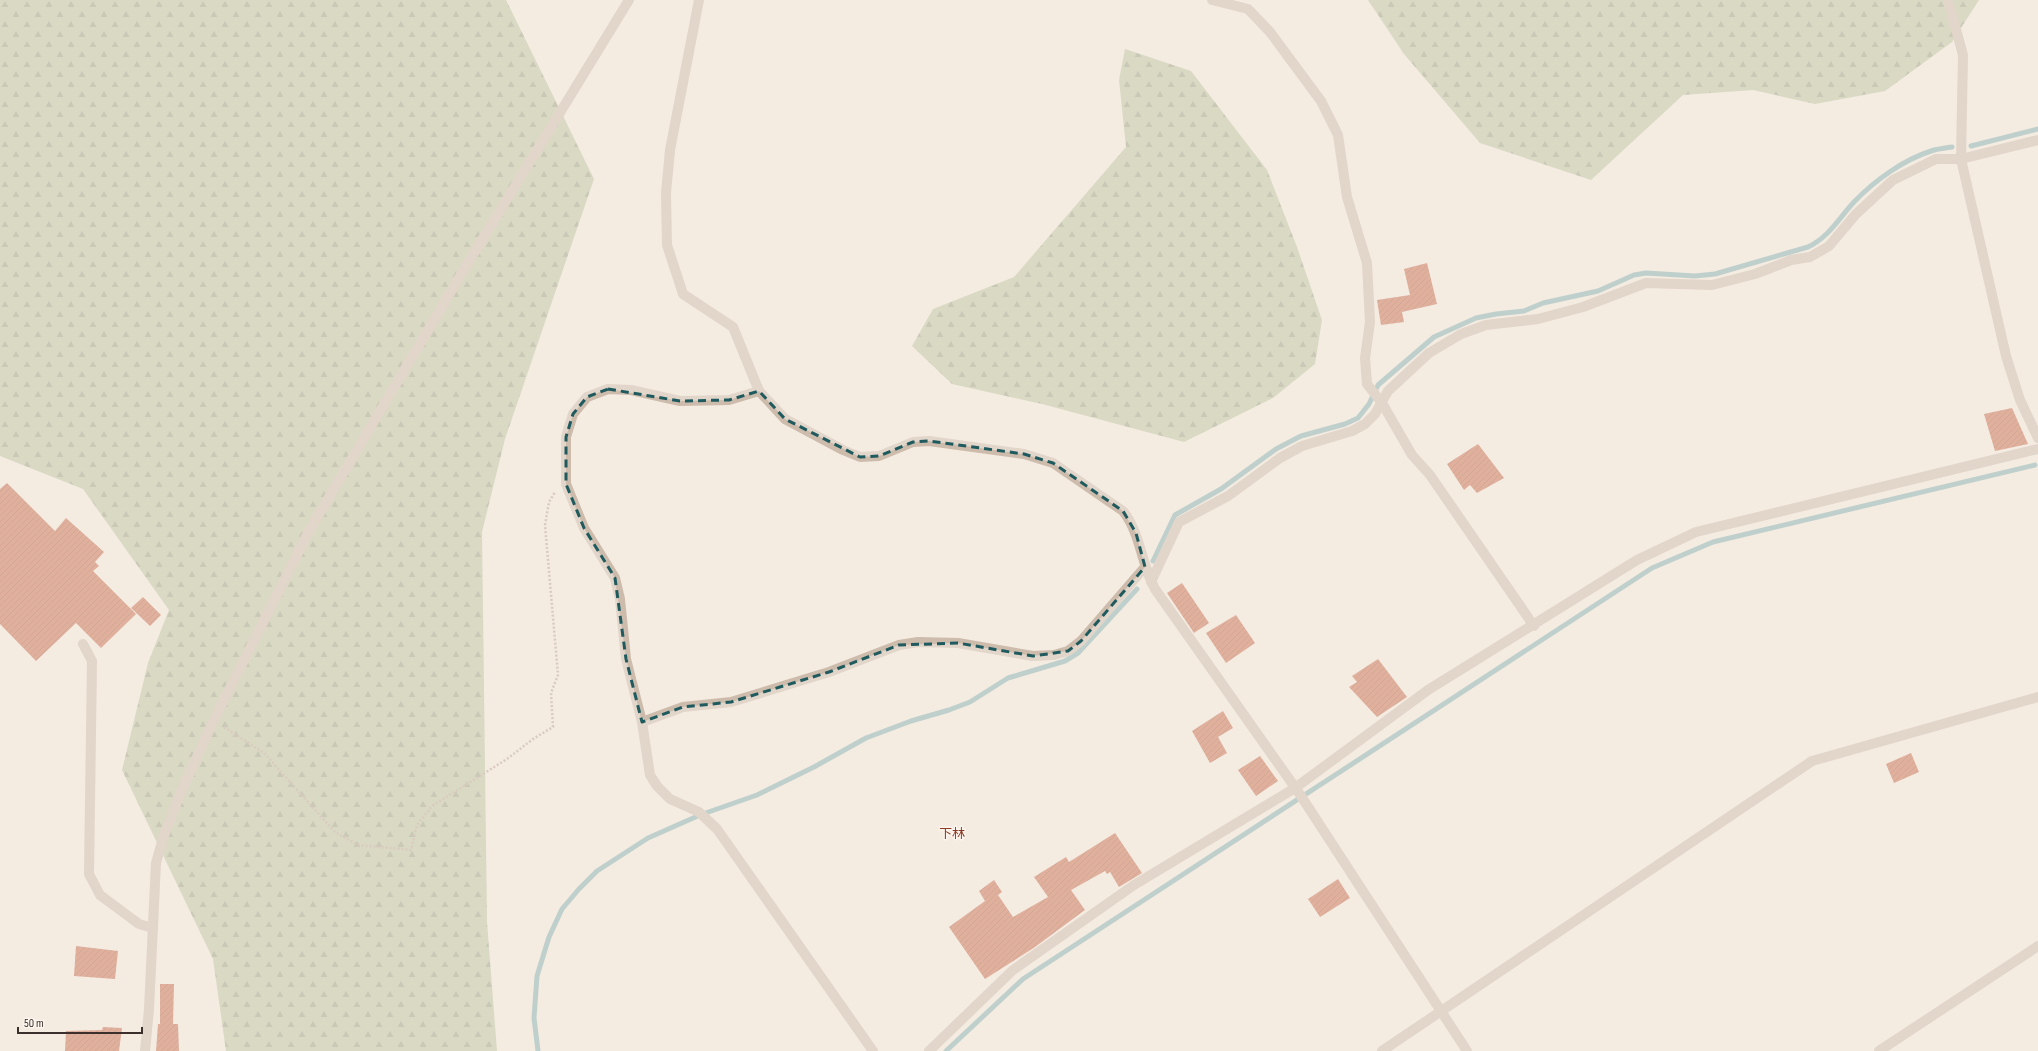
<svg xmlns="http://www.w3.org/2000/svg" width="2038" height="1051" viewBox="0 0 2038 1051" font-family="'Sofia Sans Condensed','Noto Sans JP',sans-serif">
	<defs>
		<pattern id="forest-firs" width="22" height="20" patternUnits="userSpaceOnUse"><rect width="22" height="20" fill="#b8c4a0"/><path d="M5 1l3.5 6h-7zM16 11l3.5 6h-7z" fill="#97a083"/></pattern>
		<pattern id="building-hatch" width="6" height="6" patternUnits="userSpaceOnUse"><rect width="6" height="6" fill="#c8694b"/><path d="M-1 1l2-2M0 6l6-6M5 7l2-2" fill="none" stroke="#a4573f"/></pattern>
	</defs>
	<rect width="100%" height="100%" fill="#f4ebe1"/>
	<g fill="url(#forest-firs)">
		<polygon points="0,0 506,0 594,179 505,439 482,532 487,922 497,1051 226,1051 213,959 122,770 148,663 169,610 83,489 0,456"/>
		<polygon points="1368,0 1979,0 1952,42 1885,91 1815,104 1753,90 1683,95 1591,180 1480,143 1404,54"/>
		<polygon points="1125,49 1191,71 1267,170 1297,247 1322,320 1315,364 1273,398 1184,442 1042,404 952,384 912,346 933,309 1014,277 1126,147 1119,80"/>
	</g>
	<g fill="none" stroke-linecap="round" stroke-linejoin="round">
		<g stroke="#7fb0b2" stroke-width="5">
			<polyline points="1971,146 2038,129"/>
			<path d="M1153 561 1175 515 1221 489 1276 449 1301 436 1345 424 1358 418 1369 404 1378 385 1434 337 1476 318 1496 314 1524 311 1543 303 1598 291 1634 275 1646 273 1695 276 1715 274 1808 247C1829 237 1839 218 1854 202 1874 181 1903 160 1931 151 1937 149 1945 148 1952 147"/>
			<polyline points="538,1051 534,1018 537,976 549,937 562,909 579,889 597,871 648,838 700,815 757,795 814,767 866,738 911,721 949,710 970,702 1008,678 1065,661 1078,653 1137,589"/>
			<polyline points="946,1051 1023,979 1652,568 1713,542 2035,465"/>
		</g>
	</g>
	<g fill="url(#building-hatch)">
		<polygon points="1427,263 1437,304 1402,312 1404,322 1381,325 1377,300 1410,295 1404,269"/>
		<polygon points="2012,408 2028,444 1995,451 1984,414"/>
		<polygon points="1478,444 1504,478 1477,493 1470,485 1464,490 1447,464"/>
		<polygon points="7,483 55,531 66,518 104,552 95,562 99,566 93,571 136,614 101,648 76,623 36,661 0,624 0,489"/>
		<polygon points="1182,583 1209,623 1194,633 1167,593"/>
		<polygon points="143,597 161,615 150,626 131,608"/>
		<polygon points="1236,615 1255,643 1226,663 1206,633"/>
		<polygon points="1378,659 1407,697 1377,717 1349,687 1357,682 1352,676"/>
		<polygon points="1223,711 1233,728 1218,737 1227,753 1210,763 1192,731"/>
		<polygon points="1911,753 1919,772 1894,783 1886,764"/>
		<polygon points="1260,756 1278,781 1256,796 1238,770"/>
		<polygon points="1115,833 1142,873 1119,887 1110,872 1107,874 1105,871 1071,890 1085,910 1035,947 985,979 949,927 985,901 979,891 994,880 1002,892 998,895 1013,917 1048,897 1034,877 1066,857 1069,862"/>
		<polygon points="1338,879 1350,898 1320,917 1308,899"/>
		<polygon points="76,946 118,951 115,979 74,976"/>
		<polygon points="160,984 174,984 173,1024 178,1024 179,1051 156,1051 158,1024 160,1024"/>
		<polygon points="103,1027 122,1028 119,1051 65,1051 66,1031 102,1030"/>
	</g>
	<g fill="none" stroke-linecap="round" stroke-linejoin="round">
		<polyline stroke="#b9a596" stroke-width="2.5" stroke-dasharray="2 2" stroke-linecap="butt" points="224,727 264,753 335,832 358,845 411,850 417,825 432,806 507,759 533,739 553,727 551,693 558,675 545,525 549,502 555,492"/>
		<g stroke="#cdbbac" stroke-width="10">
			<path d="M699 0 670 150 666 193 667 245 683 294 733 327 759 391 785 419 843 450 860 457 879 456 913 442 929 441 1024 454 1053 463 1123 511C1141 534 1141 564 1155 589L1299 793 1467 1051"/>
			<polyline points="1212,0 1248,9 1270,32 1321,101 1338,135 1347,197 1367,263 1370,322 1365,358 1367,384 1382,403 1412,455 1430,475 1534,626"/>
			<polyline points="1948,0 1963,55 1961,159 2006,356 2020,400 2038,438"/>
			<polyline points="759,391 729,400 680,401 631,390 608,389 587,397 573,414 566,437 566,484 584,528 615,578 620,599 626,659 642,722 650,775 657,786 670,799 699,812 717,829 873,1051"/>
			<polyline points="1151,582 1179,522 1228,496 1280,458 1302,446 1352,431 1365,424 1375,414 1388,391 1429,353 1461,334 1486,325 1538,319 1583,307 1646,283 1712,285 1755,274 1791,260 1810,257 1829,246 1856,214 1893,180 1936,159 1961,159 2038,140"/>
			<polyline points="83,644 92,661 89,874 100,895 139,924 153,928"/>
			<polyline points="642,722 683,707 731,702 829,672 899,645 918,642 958,643 1033,656 1054,655 1068,651 1081,641 1145,567"/>
			<polyline points="145,1051 149,1009 156,863 163,838 181,792 213,722 309,531 463,271 629,0"/>
			<polyline points="929,1051 1013,970 1134,885 1295,788 1428,690 1637,560 1696,532 2038,449"/>
			<polyline points="1382,1051 1812,761 2038,697"/>
			<polyline points="1879,1051 2038,946"/>
		</g>
	</g>
	<path d="M0 0H2038V1051H0ZM608 389 680 401 729 400 759 391 785 419 860 457 879 456 913 442 929 441 1024 454 1053 463 1123 511 1136 533 1145 567 1081 641 1068 651 1033 656 958 643 899 645 829 672 731 702 683 707 642 722 626 659 615 578 584 528 566 484V437L573 414 587 397Z" fill="#f4ebe1" fill-opacity=".55" fill-rule="evenodd"/>
	<path fill="none" stroke="#1f5a5e" stroke-width="3" stroke-dasharray="8 5" stroke-linejoin="round" d="M608 389 680 401 729 400 759 391 785 419 860 457 879 456 913 442 929 441 1024 454 1053 463 1123 511 1136 533 1145 567 1081 641 1068 651 1033 656 958 643 899 645 829 672 731 702 683 707 642 722 626 659 615 578 584 528 566 484V437L573 414 587 397Z"/>
	<g text-anchor="middle" dominant-baseline="central" stroke-width="3" stroke-linejoin="round" paint-order="stroke">
		<g font-size="13" fill="#8c3b22" stroke="#fbf5ee">
			<text x="952" y="834">下林</text>
		</g>
	</g>
	<path d="M18 1027v6h124v-6" fill="none" stroke="#3b302b" stroke-width="2"/>
	<text x="24" y="1027" font-size="12" fill="#3b302b" stroke="#fbf5ee" stroke-width="3" paint-order="stroke">50 m</text>
</svg>
